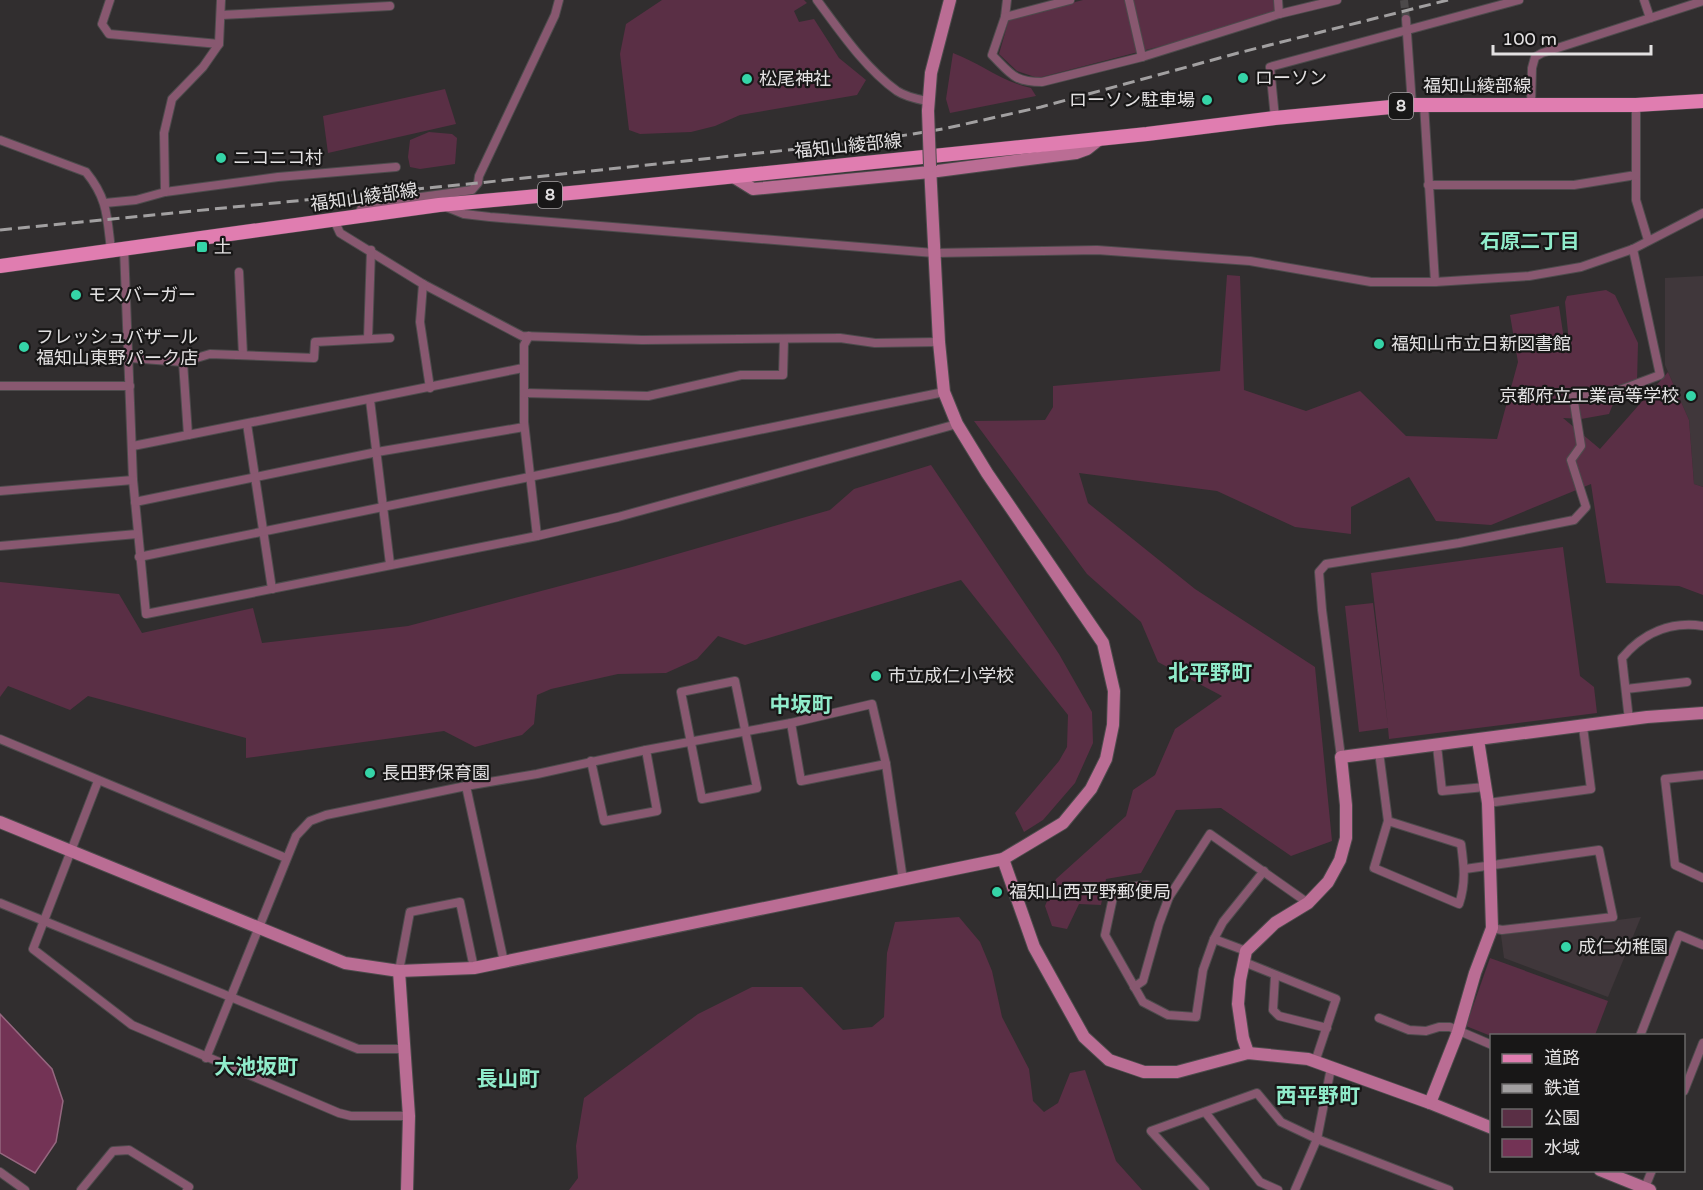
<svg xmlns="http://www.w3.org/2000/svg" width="1703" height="1190" viewBox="0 0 1703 1190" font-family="'Varela Round','Noto Sans JP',sans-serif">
	<rect width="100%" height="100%" fill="#312e2f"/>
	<g fill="#40373b">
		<polygon points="1703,276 1703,487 1694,484 1689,420 1665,365 1665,278"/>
		<polygon points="1641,917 1608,997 1504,958 1501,935"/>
	</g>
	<g fill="#5a2f45">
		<polygon points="662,0 804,0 807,3 794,11 799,22 814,19 839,58 866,80 857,95 740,115 715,126 691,132 640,134 629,130 620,54 626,24"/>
		<polygon points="1083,0 1275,0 1277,16 1038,78 1017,71 999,54 1009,19"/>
		<path d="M953 53C982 64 1000 81 1031 88L1036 96 950 113 946 99Z"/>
		<polygon points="445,89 456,124 328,153 323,116"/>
		<polygon points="429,132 452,134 457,138 455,164 420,169 410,167 408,157 410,140"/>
		<path d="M1227 275 1240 276 1244 390 1306 411 1360 391 1406 436 1497 439 1518 362 1510 315 1559 306 1565 346 1568 332 1565 302 1567 296 1606 290 1615 295 1638 343 1637 383C1617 390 1617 396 1609 414L1581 419 1563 418 1600 449 1668 372 1689 420 1694 484 1703 487V595L1679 586 1606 583 1591 484 1491 525 1436 521 1409 477 1351 507V534L1295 527 1217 491 1079 473 1088 503 1195 589 1315 667 1332 841 1291 856 1221 808 1176 810 1141 873 1106 879 1101 905 1079 904 1067 929 1052 926 1045 906 1056 879 1126 816 1133 790 1155 775 1175 729 1222 696 1158 662 1141 622 1087 574 974 421 1045 420 1053 407V386L1220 371Z"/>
		<polygon points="931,465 1059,654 1092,712 1093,743 1075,783 1043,820 1024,832 1015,813 1059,761 1067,747 1068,715 961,580 745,645 718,636 697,659 666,673 618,674 551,689 537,695 534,724 522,735 475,747 444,731 246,758 246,738 88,696 70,710 8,686 0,697 0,582 119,594 142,633 253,608 262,643 408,626 632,567 830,510 854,489"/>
		<polygon points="1563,547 1580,676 1594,687 1597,713 1389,739 1388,728 1359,732 1345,606 1373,603 1388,726 1371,573"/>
		<polygon points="959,917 980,942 992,971 1002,1017 1029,1069 1033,1101 1044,1112 1058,1103 1070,1073 1085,1070 1116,1161 1142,1190 569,1190 578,1178 576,1146 584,1098 698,1014 752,987 802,987 843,1030 872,1027 884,1017 887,953 895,922"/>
		<polygon points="1490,958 1608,1001 1595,1035 1491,1036 1466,1026"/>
	</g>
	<polygon fill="#733355" stroke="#95677f" stroke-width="1.5" points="0,1014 52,1069 63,1101 56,1142 35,1173 0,1153"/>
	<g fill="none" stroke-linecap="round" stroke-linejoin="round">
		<polyline stroke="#4c494a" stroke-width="8" stroke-dasharray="8 4" stroke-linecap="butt" points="1404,0 1406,19"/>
		<defs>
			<g id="street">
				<polyline points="110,0 102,24 109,34 219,44"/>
				<path d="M817 0C840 31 865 68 897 91 906 97 917 99 927 101"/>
				<path d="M1007 0 1005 17 992 55C1011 74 1014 82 1042 82L1142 57 1279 14 1337 0"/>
				<polyline points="1129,0 1142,57"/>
				<polyline points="1278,0 1279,14"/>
				<polyline points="1644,0 1650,18"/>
				<polyline points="221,15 390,6"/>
				<polyline points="1005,17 1070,0"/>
				<polyline points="1406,19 1412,105"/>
				<polyline points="1424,104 1435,282"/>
				<polyline points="1531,104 1532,68 1535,57 1542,53 1703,1"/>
				<polyline points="1275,118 1270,67 1519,0"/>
				<path d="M0 140 86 172C108 199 107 217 111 250"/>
				<polyline points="1636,175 1636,200 1648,240"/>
				<polyline points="1428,185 1574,185 1636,175 1636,105"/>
				<polyline points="165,192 278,177 396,167"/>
				<polyline points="105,203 136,200 165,192 164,133 172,99 203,67 219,44 221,0"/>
				<polyline points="444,206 464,214 490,217 934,253 1097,250 1250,261 1371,282 1435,282 1529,276 1581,267 1633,249 1703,213"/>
				<polyline points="358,216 363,205 472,190 478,183 479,176 555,15 559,0"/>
				<polyline points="334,220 340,233 423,284 522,336 642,340 840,338 875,343 939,342"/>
				<polyline points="124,248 133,480 146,614 537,536 618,517 957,424"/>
				<polyline points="239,272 243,355"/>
				<polyline points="423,284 420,322 430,388"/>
				<polyline points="529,336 524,345 524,422 537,536"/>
				<polyline points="368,339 371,250"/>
				<polyline points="130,358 183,362 188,435"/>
				<polyline points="183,362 210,354 314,358 315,342 390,338"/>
				<polyline points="0,386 130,386"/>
				<polyline points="524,393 648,396 741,375 783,375 784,339"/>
				<polyline points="370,400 390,564"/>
				<polyline points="247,424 272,589"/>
				<polyline points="133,446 523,368"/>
				<polyline points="0,491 133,480"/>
				<polyline points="135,502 377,452 524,427"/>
				<polyline points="0,546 137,534"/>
				<polyline points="139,557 944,392"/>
				<polygon points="735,681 757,788 702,799 681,692"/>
				<polyline points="1626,689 1687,682"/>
				<path d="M1629 720 1622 658C1643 633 1671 621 1703 626"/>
				<polyline points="791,723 801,781 886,764"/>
				<polyline points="0,739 286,858"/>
				<polyline points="1437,746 1442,791 1485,787"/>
				<path d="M1379 752 1388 821 1374 868 1459 904C1466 883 1464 866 1461 844L1388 821"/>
				<polyline points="1341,757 1322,610 1319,572 1326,564 1459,543 1574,520 1586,507 1571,460 1581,446 1573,396 1612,393 1660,375 1633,249"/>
				<polyline points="591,761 604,821 657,811 646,750"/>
				<polyline points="1703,775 1665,779 1675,865 1703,878"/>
				<polyline points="98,781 33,949 132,1025 339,1113 351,1116 409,1116"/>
				<polyline points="466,786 504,962"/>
				<polyline points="1488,803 1591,789 1583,727"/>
				<polyline points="1465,869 1599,850 1613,917 1502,930 1492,928"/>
				<polyline points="0,903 358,1049 405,1049"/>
				<polyline points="1214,939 1223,922 1264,871"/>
				<polyline points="1246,951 1214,939 1203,970 1196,1017 1168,1015 1143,1002 1105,935 1115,888 1147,885 1169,897 1210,834 1308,903"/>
				<polyline points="1244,962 1336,999 1315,1062"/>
				<polyline points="399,971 410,912 460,902 474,968"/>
				<polyline points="1275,976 1273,1010 1279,1016 1327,1028"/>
				<polyline points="1134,987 1143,981 1159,924 1169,897"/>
				<polyline points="1379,1018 1409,1030 1426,1031 1439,1027 1450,1027 1492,1045"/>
				<polyline points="1640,1036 1679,935 1703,945"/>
				<polyline points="206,1058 296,836 310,821 326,815 466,786 537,774 646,750 791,723 872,704 886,764 903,880"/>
				<polyline points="1684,1091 1703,1043"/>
				<polyline points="1205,1112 1260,1182 1278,1190"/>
				<polyline points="0,1172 25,1190"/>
				<polyline points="81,1190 113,1151 129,1150 189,1187 187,1190"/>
				<polyline points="1205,1190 1151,1131 1257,1093 1281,1122 1317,1139 1449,1190"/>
				<polyline points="1295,1190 1317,1139 1331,1068"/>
				<polyline points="1644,1190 1652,1170"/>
			</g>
			<g id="secondary">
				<polyline points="928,111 931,73 950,0"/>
				<polyline points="732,176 753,189 930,172 1076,153 1087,149 1101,138"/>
				<polyline points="0,822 345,963 399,971 474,968 1003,859 1063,823 1091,789 1106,759 1113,725 1114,691 1103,643 987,473 957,424 944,392 939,342 930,166"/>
				<polyline points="1003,859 1034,947 1084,1037 1109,1060 1144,1072 1177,1072 1248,1053 1308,1059 1430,1103 1492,1128"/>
				<polyline points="399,971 409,1116 407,1190"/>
				<polyline points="1248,1053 1243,1038 1238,1004 1240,980 1246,951 1275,923 1308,903 1328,882 1340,860 1346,838 1346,805 1341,757 1647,717 1703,713"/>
				<polyline points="1430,1103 1458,1032 1475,973 1492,928 1488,803 1478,740"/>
				<polyline points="1600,1170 1650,1190"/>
			</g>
			<polyline id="primary" points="0,266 439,205 581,192 1147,134 1275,118 1412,105 1636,105 1703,101"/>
		</defs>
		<use href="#street" stroke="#4d4b4c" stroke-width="10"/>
		<use href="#secondary" stroke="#4d4b4c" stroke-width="14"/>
		<use href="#primary" stroke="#4d4b4c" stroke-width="15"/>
		<use href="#street" stroke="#885870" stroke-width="8"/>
		<use href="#secondary" stroke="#ba6d94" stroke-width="12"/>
		<use href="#primary" stroke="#e07db0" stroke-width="14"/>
		<polyline stroke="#a2a0a1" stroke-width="3" stroke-dasharray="12 6" stroke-linecap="butt" points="0,230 478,183 863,142 943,129 1041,107 1238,53 1448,0"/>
		<defs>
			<polyline id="secondary-bridge" points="928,111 930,166"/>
		</defs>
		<use href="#secondary-bridge" stroke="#4d4b4c" stroke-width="14" stroke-linecap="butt"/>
		<use href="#secondary-bridge" stroke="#ba6d94" stroke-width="12"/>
	</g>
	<g fill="#35d4a7" stroke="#181717" stroke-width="2">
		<circle cx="1243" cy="78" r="6"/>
		<circle cx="747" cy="79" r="6"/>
		<circle cx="1207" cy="100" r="6"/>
		<circle cx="221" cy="158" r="6"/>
		<rect x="196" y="241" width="12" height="12" rx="3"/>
		<circle cx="76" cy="295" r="6"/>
		<circle cx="1379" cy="344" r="6"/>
		<circle cx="24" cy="347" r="6"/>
		<circle cx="1691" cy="396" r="6"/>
		<circle cx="876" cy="676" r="6"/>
		<circle cx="370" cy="773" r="6"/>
		<circle cx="997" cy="892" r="6"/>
		<circle cx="1566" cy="947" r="6"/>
	</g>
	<g text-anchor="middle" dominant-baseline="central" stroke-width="4.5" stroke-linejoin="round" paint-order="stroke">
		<g fill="#181717" stroke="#a6a4a5" stroke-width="1.5">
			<rect x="1389" y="93" width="24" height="26" rx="4.5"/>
			<rect x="538" y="182" width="24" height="26" rx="4.5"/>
		</g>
		<g font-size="16" font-weight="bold" fill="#e3e1e2">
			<text x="1401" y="106">8</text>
			<text x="550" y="195">8</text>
		</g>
		<g font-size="18" fill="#e3e1e2" stroke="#181717" text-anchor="start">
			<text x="1255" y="78">ローソン</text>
			<text x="759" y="79">松尾神社</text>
			<text x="1195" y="100" text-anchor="end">ローソン駐車場</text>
			<text x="233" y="158">ニコニコ村</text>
			<text x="214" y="247">土</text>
			<text x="88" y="295">モスバーガー</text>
			<text x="36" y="337">フレッシュバザール<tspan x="36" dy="21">福知山東野パーク店</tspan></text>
			<text x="1391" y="344">福知山市立日新図書館</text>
			<text x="1679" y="396" text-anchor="end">京都府立工業高等学校</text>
			<text x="888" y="676">市立成仁小学校</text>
			<text x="382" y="773">長田野保育園</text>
			<text x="1009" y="892">福知山西平野郵便局</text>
			<text x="1578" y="947">成仁幼稚園</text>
		</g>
		<g font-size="18" fill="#e3e1e2" stroke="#181717">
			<text x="1477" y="86">福知山綾部線</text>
			<text transform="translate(848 146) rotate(-6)">福知山綾部線</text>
			<text transform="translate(364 197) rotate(-8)">福知山綾部線</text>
		</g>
		<g font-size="20" font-weight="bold" fill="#90eccb" stroke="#181717">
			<text x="1530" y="242">石原二丁目</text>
		</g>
		<g font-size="21" font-weight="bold" fill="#90eccb" stroke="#181717">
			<text x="1210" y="673">北平野町</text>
			<text x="801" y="705">中坂町</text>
			<text x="256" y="1067">大池坂町</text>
			<text x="508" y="1079">長山町</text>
			<text x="1318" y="1096">西平野町</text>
		</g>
	</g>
	<rect x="1490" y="1034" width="195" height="138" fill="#181717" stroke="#696868" stroke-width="1.5"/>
	<rect x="1502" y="1054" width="30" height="9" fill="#e07db0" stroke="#696868" stroke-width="1.5"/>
	<text x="1544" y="1064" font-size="18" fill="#e3e1e2">道路</text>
	<rect x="1502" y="1084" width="30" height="9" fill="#a2a0a1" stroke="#696868" stroke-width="1.5"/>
	<text x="1544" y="1094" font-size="18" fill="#e3e1e2">鉄道</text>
	<rect x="1502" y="1109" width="30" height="18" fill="#5a2f45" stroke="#696868" stroke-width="1.5"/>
	<text x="1544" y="1124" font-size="18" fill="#e3e1e2">公園</text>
	<rect x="1502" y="1139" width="30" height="18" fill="#733355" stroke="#696868" stroke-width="1.5"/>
	<text x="1544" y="1154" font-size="18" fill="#e3e1e2">水域</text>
	<path d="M1493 45v9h158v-9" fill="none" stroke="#e3e1e2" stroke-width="3"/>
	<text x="1502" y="45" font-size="18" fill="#e3e1e2" stroke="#181717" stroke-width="4.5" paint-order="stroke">100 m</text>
</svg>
